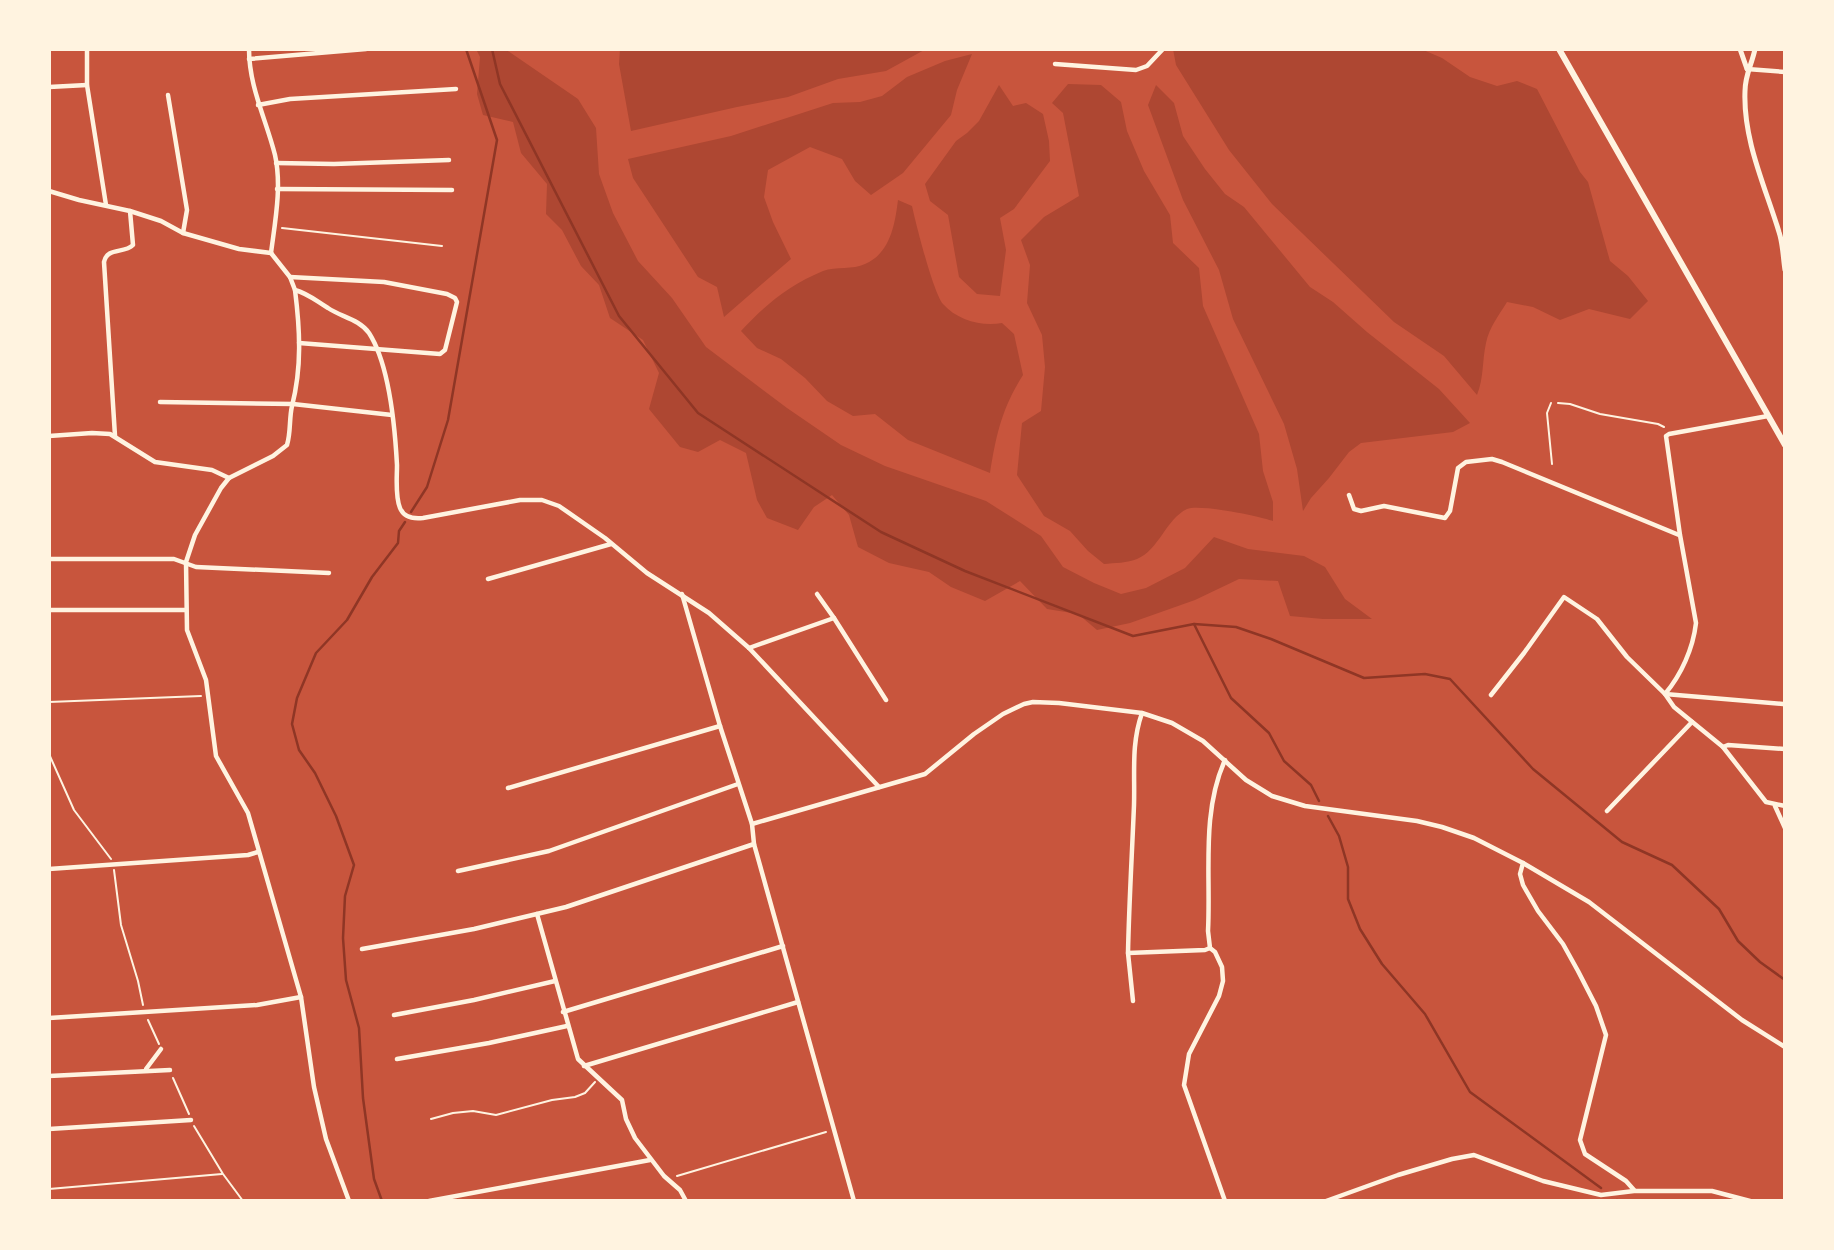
<svg xmlns="http://www.w3.org/2000/svg" width="1834" height="1250" viewBox="0 0 1834 1250" font-family="Manrope,sans-serif">
	<rect width="100%" height="100%" fill="#c8553d"/>
	<g fill="#ae4732">
		<polygon points="476,49 505,49 578,99 596,128 599,174 613,213 638,261 672,298 706,347 787,408 841,445 885,466 986,501 1041,536 1063,567 1094,583 1121,594 1146,588 1185,568 1214,537 1248,549 1304,556 1325,567 1345,599 1372,619 1323,619 1290,616 1278,581 1239,579 1195,600 1130,623 1097,630 1078,614 1047,609 1020,581 985,601 951,587 929,572 889,563 858,547 849,515 832,495 814,507 798,530 767,518 757,500 746,453 720,440 698,452 680,447 649,409 659,373 643,340 610,318 599,285 581,266 562,230 546,214 547,184 521,153 513,122 483,115 477,94 480,57"/>
		<polygon points="620,49 926,49 886,71 838,79 788,97 737,107 631,131 619,64"/>
		<path d="M1173 49H1421L1442 58 1470 77 1497 86 1517 81 1537 89 1580 172 1588 182 1610 261 1628 276 1648 301 1630 319 1589 309 1560 320 1533 307 1507 302C1499 315 1489 328 1486 343 1482 361 1484 378 1477 395L1444 356 1394 322 1272 204 1229 150 1176 65Z"/>
		<polygon points="972,54 957,90 951,115 903,173 871,195 855,181 842,159 810,147 768,170 764,197 773,222 791,259 724,317 717,287 698,277 633,178 628,159 731,136 833,103 860,102 882,96 907,77 945,61"/>
		<path d="M1068 84 1101 85 1121 102 1127 131 1144 171 1170 215 1173 243 1199 268 1203 306 1259 434 1263 471 1273 502V521C1259 516 1200 504 1187 509 1166 519 1159 550 1137 559 1128 563 1114 563 1104 564L1088 551 1070 531 1044 516 1017 475 1022 423 1041 411 1045 367 1042 335 1027 303 1030 265 1021 240 1044 217 1079 196 1063 113 1052 103Z"/>
		<polygon points="999,85 1013,106 1026,103 1043,114 1049,141 1050,161 1014,209 1000,218 1006,250 1000,296 977,294 959,277 948,215 930,201 925,184 956,141 967,133 979,121"/>
		<polygon points="1156,85 1174,103 1183,136 1205,169 1225,194 1244,207 1310,287 1333,302 1367,332 1439,389 1470,423 1453,432 1361,443 1349,452 1329,478 1311,498 1303,511 1297,469 1284,424 1233,319 1219,270 1183,200 1148,105"/>
		<path d="M898 200 912 206C916 224 933 292 943 304 957 320 982 327 1002 323L1014 334 1023 375C1002 408 996 435 990 473L908 440 875 414 853 416 827 401 805 378 781 359 757 348 741 331C765 305 789 285 823 271 836 266 853 270 865 264 891 253 895 223 898 200Z"/>
	</g>
	<g fill="none" stroke-linecap="round" stroke-linejoin="round">
		<g stroke="#8f3625" stroke-width="2.5">
			<polyline points="492,49 500,84 619,316 698,413 881,532 965,571 1133,636 1194,624 1236,627 1271,639 1364,678 1425,674 1450,679 1533,769 1622,842 1672,865 1719,909 1738,941 1760,962 1785,980"/>
			<polyline points="411,512 427,487 448,420 497,140 466,49"/>
			<polyline points="1194,624 1231,698 1269,733 1284,761 1311,785 1319,801"/>
			<polyline points="1328,816 1339,836 1348,867 1348,899 1360,929 1382,964 1425,1014 1470,1092 1601,1188"/>
			<polyline points="1617,1200 1618,1201"/>
			<polyline points="382,1201 374,1179 363,1098 359,1028 346,980 343,938 345,896 354,865 336,816 315,773 299,750 292,724 297,698 316,653 347,620 372,577 398,543 399,531 405,522"/>
		</g>
		<g stroke="#fff3e0" stroke-width="2">
			<polyline points="282,228 442,246"/>
			<polyline points="1558,403 1570,404 1600,414 1658,424 1664,427"/>
			<polyline points="49,702 201,696"/>
			<polyline points="49,754 74,810 111,859"/>
			<polyline points="114,870 121,925 138,981 143,1005"/>
			<polyline points="148,1020 159,1044"/>
			<polyline points="173,1078 189,1114"/>
			<polyline points="431,1119 453,1113 473,1111 496,1115 552,1100 575,1097 585,1093 595,1082"/>
			<polyline points="194,1126 223,1174 243,1201"/>
			<polyline points="677,1176 826,1132"/>
			<polyline points="49,1189 222,1174"/>
		</g>
		<polyline stroke="#fff3e0" stroke-width="2" points="1551,403 1547,413 1552,464"/>
		<g stroke="#fff3e0" stroke-width="4.5">
			<polyline points="87,49 87,85 106,205"/>
			<path d="M249 49C249 87 266 119 275 155 282 186 275 222 271 253"/>
			<polyline points="249,59 366,49"/>
			<polyline points="1055,64 1136,70 1147,66 1163,49"/>
			<polyline points="1747,69 1785,72"/>
			<polyline points="49,87 87,85"/>
			<polyline points="168,95 187,210 183,233"/>
			<polyline points="258,105 290,99 456,89"/>
			<polyline points="276,163 334,164 449,160"/>
			<polyline points="277,189 452,190"/>
			<polyline points="49,191 79,200 130,211 161,221 183,233 239,249 271,253"/>
			<path d="M271 253 290 277 295 290C309 294 316 301 328 308 341 317 359 319 369 333 389 364 395 428 397 465 397 478 395 496 400 508 404 518 414 519 423 518L520 500H542L559 506 605 538 647 573 709 613 749 648 879 787"/>
			<polyline points="290,277 384,282 447,294 455,298 457,302 445,350 440,354 299,343"/>
			<path d="M295 290C300 330 302 367 292 406 289 419 291 432 287 445L273 456 229 478 221 488 195 535 186 562 187 630 206 680 216 756 248 813 301 997 314 1087 326 1139 349 1201"/>
			<polyline points="160,402 293,404 392,415"/>
			<path d="M1768 416 1669 434 1666 436 1680 535 1696 623C1693 649 1681 675 1665 694L1674 707 1723 747 1766 802 1785 806"/>
			<polyline points="49,436 92,433 110,434 155,462 212,470 229,478"/>
			<path d="M115 436 104 262C107 247 124 254 133 245L130 211"/>
			<polyline points="1349,495 1354,509 1361,511 1384,506 1445,518 1450,511 1458,468 1466,462 1492,459 1502,462 1679,535"/>
			<polyline points="49,559 174,559 196,567 329,573"/>
			<polyline points="488,579 611,544"/>
			<polyline points="682,594 720,726 752,824 754,844 854,1201"/>
			<polyline points="817,594 834,618"/>
			<polyline points="49,610 186,610"/>
			<polyline points="749,648 834,618 886,700"/>
			<polyline points="1491,695 1524,653 1564,597 1597,619 1627,657 1665,694 1783,704"/>
			<path d="M1142 713C1131 744 1135 773 1134 805 1132 855 1129 904 1128 953L1205 950 1210 948"/>
			<polyline points="1723,747 1728,745 1785,749"/>
			<polyline points="508,788 720,726"/>
			<polyline points="1775,806 1785,828"/>
			<polyline points="1607,811 1692,722"/>
			<polyline points="752,824 925,774 974,734 1003,714 1024,704 1033,702 1059,703 1142,713 1172,723 1203,741 1246,780 1272,796 1305,806 1417,821 1442,827 1474,838 1523,863 1589,902 1742,1020 1785,1047"/>
			<polyline points="1523,863 1520,874 1523,885 1538,911 1563,944 1578,971 1596,1006 1606,1035 1580,1140 1585,1154 1626,1181 1634,1190"/>
			<polyline points="49,869 248,855 258,852"/>
			<polyline points="458,871 549,851 738,784"/>
			<polyline points="537,914 578,1059 622,1100 626,1119 635,1138 664,1176 680,1190 686,1201"/>
			<polyline points="362,949 474,929 566,907 754,844"/>
			<polyline points="1128,953 1133,1001"/>
			<polyline points="563,1012 783,946"/>
			<polyline points="394,1015 474,1000 555,981"/>
			<polyline points="49,1018 257,1005 301,997"/>
			<polyline points="397,1059 489,1043 567,1026"/>
			<polyline points="584,1066 798,1002"/>
			<polyline points="146,1069 161,1049"/>
			<polyline points="49,1076 170,1070"/>
			<polyline points="49,1129 191,1120"/>
			<polyline points="429,1201 650,1160"/>
			<path d="M1225 1201 1184 1085 1189 1054 1219 996 1223 981 1222 967 1215 952 1210 948 1208 931C1211 875 1201 813 1225 760"/>
			<polyline points="1326,1201 1398,1175 1452,1159 1474,1155 1543,1181 1601,1195 1634,1191 1712,1191 1750,1201"/>
		</g>
		<g stroke="#fff3e0" stroke-width="5">
			<polyline points="1740,49 1747,69"/>
			<path d="M1755 49C1752 64 1745 75 1745 91 1743 140 1765 186 1779 232 1783 244 1783 257 1785 270"/>
		</g>
		<polyline stroke="#fff3e0" stroke-width="6" points="1559,49 1785,445"/>
	</g>
	<rect width="1834" height="1250" fill="none" stroke="#fff3e0" stroke-width="102"/>
</svg>
